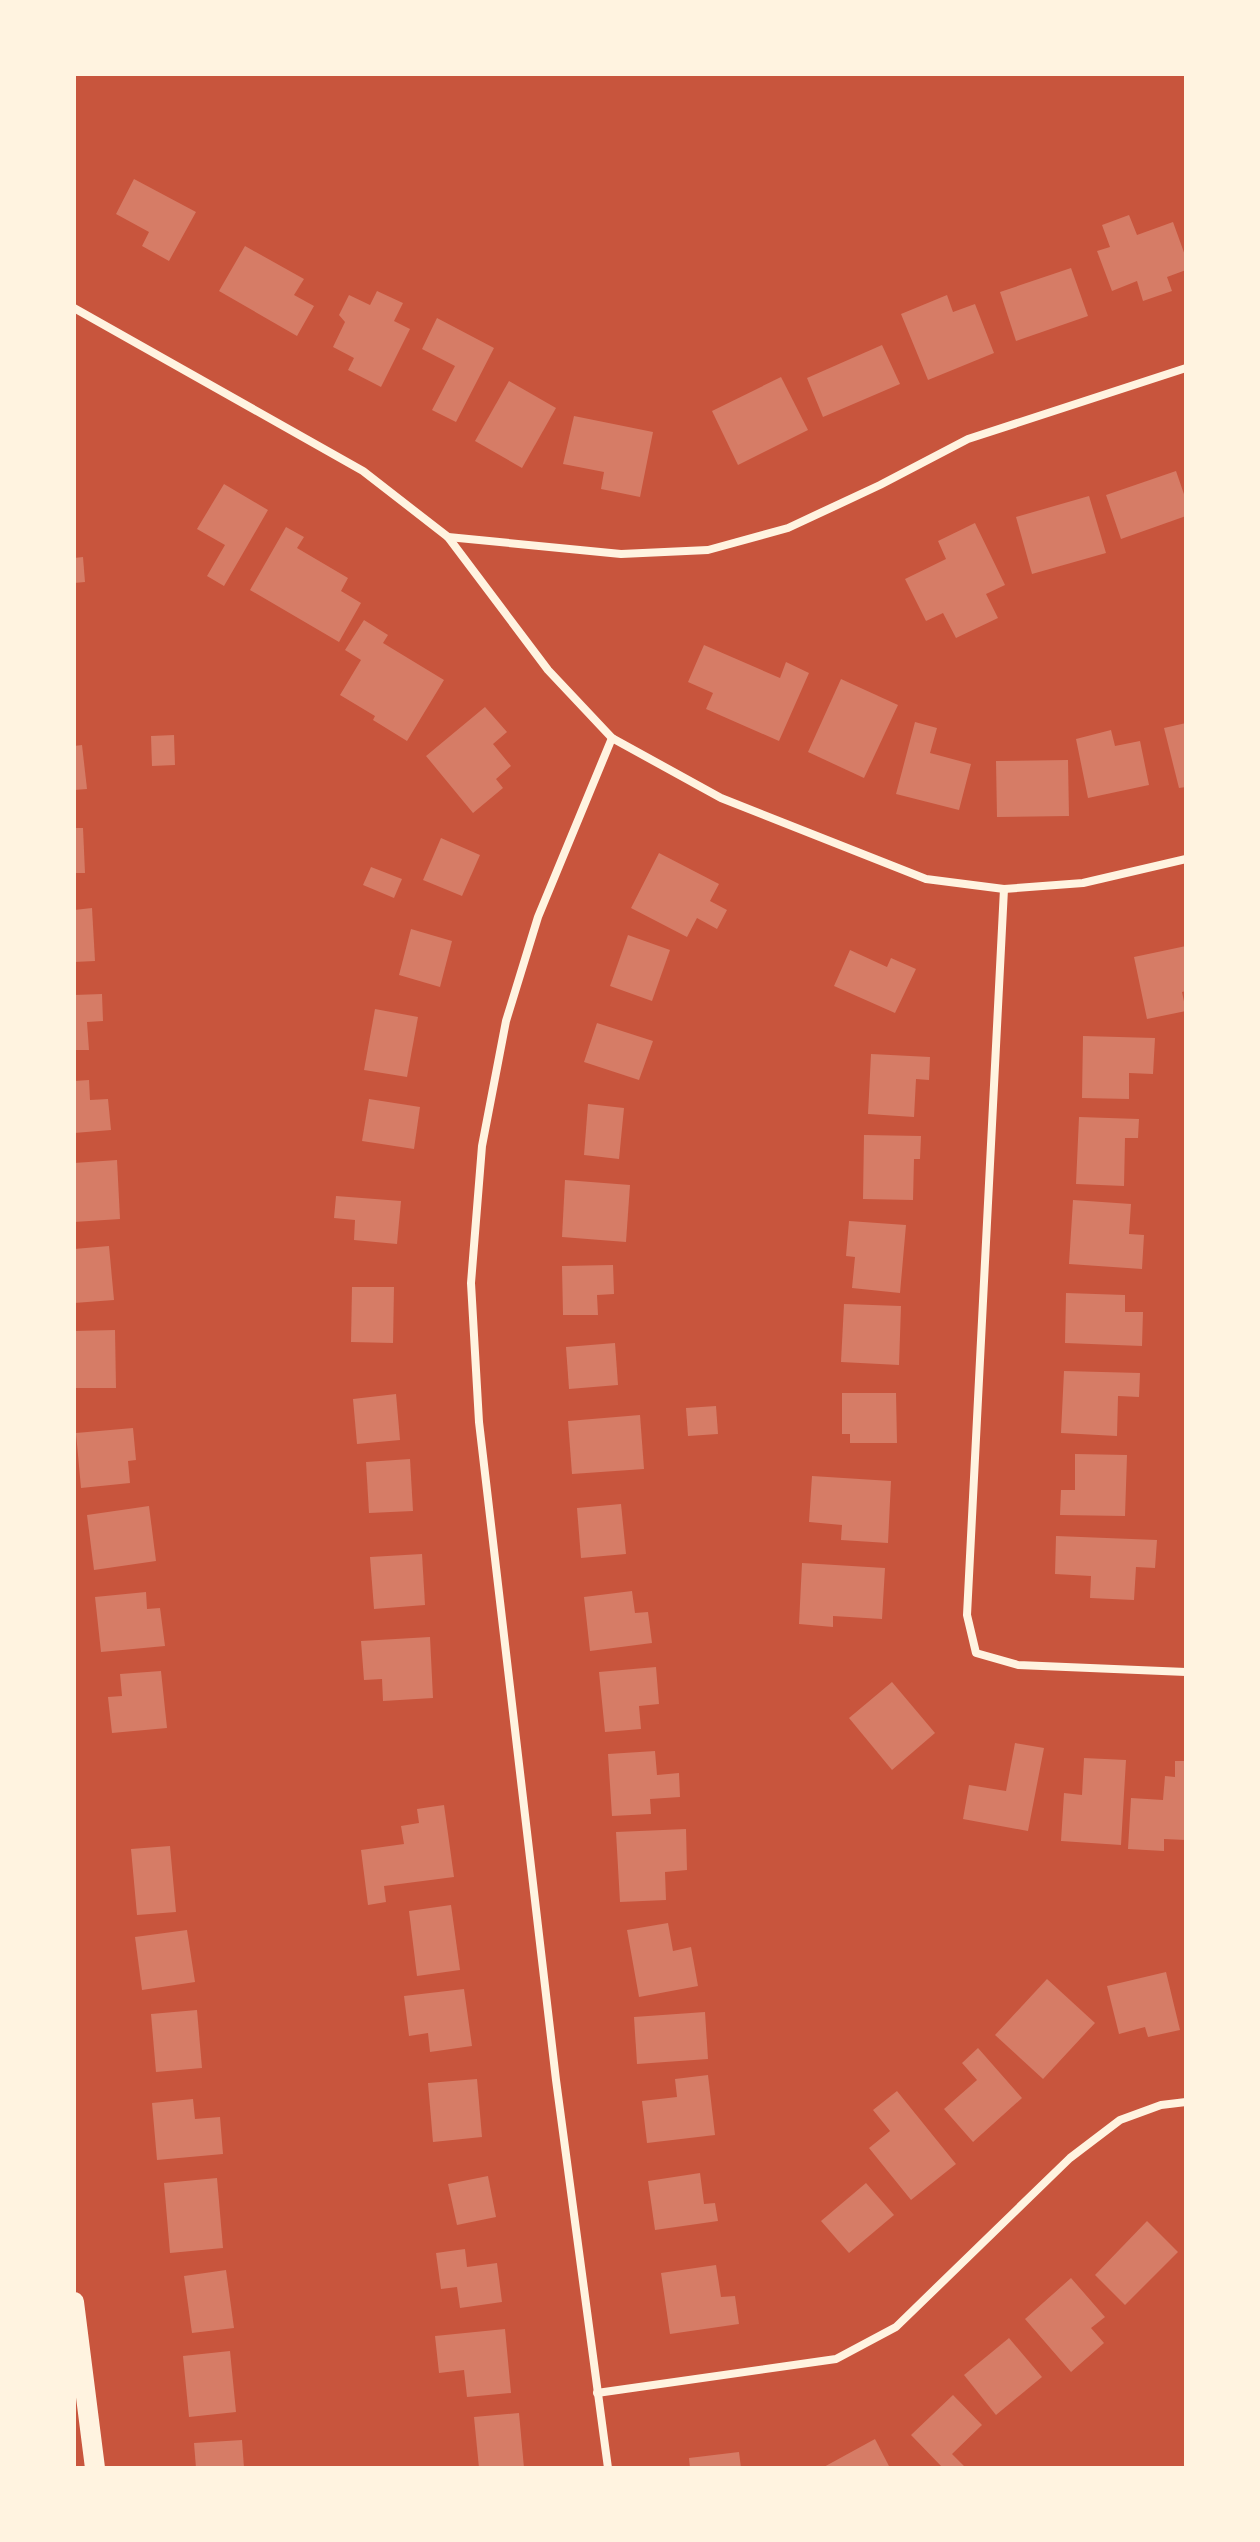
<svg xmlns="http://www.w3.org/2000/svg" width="1260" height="2542" viewBox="0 0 1260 2542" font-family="Signika,sans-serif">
	<rect width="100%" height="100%" fill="#c8553d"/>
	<g fill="#d67c66">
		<polygon points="134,179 196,212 169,261 142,246 149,232 116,214"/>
		<polygon points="1129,215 1137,235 1173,222 1186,258 1186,270 1167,277 1172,291 1143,301 1137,281 1112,291 1097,251 1110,247 1102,225"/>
		<polygon points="245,246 304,279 294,295 314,306 297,336 219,291"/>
		<polygon points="1071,268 1088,316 1016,341 1000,292"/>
		<polygon points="377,291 403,303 394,321 410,329 381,387 348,370 354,358 333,347 345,322 339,315 349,295 370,305"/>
		<polygon points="947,295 953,312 975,304 994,353 928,380 901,314"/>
		<polygon points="437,318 494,348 456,422 432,410 455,366 422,349"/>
		<polygon points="882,345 900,384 823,417 807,378"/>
		<polygon points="781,377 808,430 738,465 712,411"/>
		<polygon points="509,381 556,408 522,468 475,441"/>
		<polygon points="574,416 653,432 640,497 601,489 604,472 563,464"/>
		<polygon points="1176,471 1186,500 1186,516 1121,539 1106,495"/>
		<polygon points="224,484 268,510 224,586 207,576 225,545 197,529"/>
		<polygon points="1089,496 1106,553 1032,574 1016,517"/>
		<polygon points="975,523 1005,585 986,594 998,618 956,638 943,613 926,621 905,579 946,559 938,541"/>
		<polygon points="286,527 304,537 297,548 348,578 341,591 361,603 339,642 250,590"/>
		<polygon points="83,557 85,582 74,583 74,558"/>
		<polygon points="364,620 388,635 383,643 444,680 407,741 373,720 375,716 340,695 361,660 345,650"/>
		<polygon points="704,645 780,678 786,662 809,673 779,741 706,709 713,693 688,682"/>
		<polygon points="841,679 898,705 864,778 808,752"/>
		<polygon points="485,707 507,732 493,744 511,766 496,779 503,788 473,813 426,756"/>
		<polygon points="915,722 937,728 930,753 971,764 959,810 896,794"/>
		<polygon points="1186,723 1186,787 1179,788 1164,728"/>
		<polygon points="1111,730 1115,746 1140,741 1149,785 1088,798 1076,739"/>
		<polygon points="174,735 175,765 152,766 151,736"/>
		<polygon points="82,745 87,789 74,790 74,746"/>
		<polygon points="1068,760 1069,816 997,817 996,761"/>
		<polygon points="74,828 83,828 85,873 74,873"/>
		<polygon points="441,838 480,855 462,896 423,880"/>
		<polygon points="659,853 719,884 710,901 727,910 717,929 697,918 687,937 631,908"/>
		<polygon points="371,867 402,879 394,898 363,885"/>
		<polygon points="92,908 95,961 74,962 74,910"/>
		<polygon points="411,929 452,941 440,987 399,975"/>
		<polygon points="628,935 670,950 652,1001 610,986"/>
		<polygon points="1186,946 1186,991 1182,992 1186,1011 1147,1019 1134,957"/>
		<polygon points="850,950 887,967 891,958 916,969 895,1013 834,986"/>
		<polygon points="102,994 103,1021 87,1022 89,1050 74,1050 74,995"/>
		<polygon points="375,1009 418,1017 407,1077 364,1070"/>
		<polygon points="597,1023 653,1041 639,1080 584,1062"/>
		<polygon points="1083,1036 1155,1038 1153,1074 1129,1073 1129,1099 1082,1098"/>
		<polygon points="871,1054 930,1057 929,1080 916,1079 914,1117 868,1114"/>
		<polygon points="89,1080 90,1100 108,1099 111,1130 74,1133 74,1081"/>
		<polygon points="369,1099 420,1107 414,1149 362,1141"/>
		<polygon points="588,1104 624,1108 619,1159 584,1155"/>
		<polygon points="1079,1117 1139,1119 1138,1138 1125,1138 1124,1186 1076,1184"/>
		<polygon points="864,1135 921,1136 920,1159 914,1159 913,1200 863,1199"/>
		<polygon points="117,1160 120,1219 74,1222 74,1163"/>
		<polygon points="565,1180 630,1185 626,1242 562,1237"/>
		<polygon points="336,1196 401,1201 397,1244 354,1240 355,1220 334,1218"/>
		<polygon points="1073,1200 1131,1204 1129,1234 1144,1235 1142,1269 1069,1264"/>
		<polygon points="849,1221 906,1225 900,1293 852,1288 855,1257 846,1256"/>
		<polygon points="109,1246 114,1300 74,1303 74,1249"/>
		<polygon points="613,1265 614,1294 597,1295 598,1315 563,1315 562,1266"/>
		<polygon points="352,1287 394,1287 393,1343 351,1342"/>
		<polygon points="1066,1293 1125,1295 1125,1312 1143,1312 1142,1346 1065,1343"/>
		<polygon points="844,1304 901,1306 899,1365 841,1362"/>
		<polygon points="115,1330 116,1388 74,1388 74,1331"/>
		<polygon points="615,1343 618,1385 569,1389 566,1347"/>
		<polygon points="1064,1371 1140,1373 1139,1397 1118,1396 1117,1436 1061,1433"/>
		<polygon points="842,1393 896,1393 897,1443 850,1443 850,1434 842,1434"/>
		<polygon points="396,1394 400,1440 357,1444 353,1399"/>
		<polygon points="716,1406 718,1434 688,1436 686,1408"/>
		<polygon points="640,1415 644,1469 572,1474 568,1421"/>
		<polygon points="133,1428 136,1460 128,1461 130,1483 81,1488 76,1433"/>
		<polygon points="1075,1454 1127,1455 1125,1516 1060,1515 1061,1490 1075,1490"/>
		<polygon points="410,1459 413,1511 369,1513 366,1462"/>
		<polygon points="812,1476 891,1481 888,1543 841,1540 842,1525 809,1522"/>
		<polygon points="621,1504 626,1554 581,1558 577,1508"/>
		<polygon points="149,1506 156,1561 94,1570 87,1515"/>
		<polygon points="1056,1536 1157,1540 1155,1568 1136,1567 1134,1600 1090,1598 1091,1576 1055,1574"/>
		<polygon points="422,1554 425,1605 374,1609 370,1557"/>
		<polygon points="802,1563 885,1568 882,1619 833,1616 833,1627 799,1624"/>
		<polygon points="632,1591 635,1613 648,1612 652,1643 590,1651 584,1597"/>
		<polygon points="146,1592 147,1609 160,1608 165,1646 101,1652 95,1597"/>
		<polygon points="430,1637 433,1698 383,1701 382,1679 364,1680 361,1641"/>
		<polygon points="656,1667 659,1704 639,1706 641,1729 605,1732 599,1672"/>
		<polygon points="161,1671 167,1728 112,1733 108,1697 122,1696 120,1674"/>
		<polygon points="892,1682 935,1733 892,1770 849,1718"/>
		<polygon points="1015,1743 1044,1748 1028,1831 963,1819 969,1785 1006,1791"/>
		<polygon points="655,1751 657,1775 679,1773 680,1797 650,1799 651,1814 612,1816 608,1754"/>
		<polygon points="1084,1758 1126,1760 1121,1845 1061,1841 1064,1793 1082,1795"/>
		<polygon points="1175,1761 1186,1761 1186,1840 1164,1839 1164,1851 1128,1849 1131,1798 1163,1800 1165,1776 1175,1777"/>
		<polygon points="444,1805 454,1877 384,1886 386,1902 368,1905 361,1850 404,1844 401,1826 419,1823 417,1809"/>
		<polygon points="686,1829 687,1870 665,1872 666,1900 620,1902 616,1832"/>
		<polygon points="170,1846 176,1912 137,1915 131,1849"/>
		<polygon points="451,1905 460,1970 417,1976 409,1911"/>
		<polygon points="668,1923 673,1951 691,1947 698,1986 639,1997 627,1930"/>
		<polygon points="187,1930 195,1982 142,1990 135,1937"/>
		<polygon points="1166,1972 1180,2030 1148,2037 1145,2027 1119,2034 1107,1986"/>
		<polygon points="1047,1979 1095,2023 1043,2079 995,2035"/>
		<polygon points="464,1989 472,2046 430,2052 428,2033 409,2036 404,1996"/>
		<polygon points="197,2010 202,2068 156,2072 151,2014"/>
		<polygon points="705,2012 708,2059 637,2064 634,2017"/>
		<polygon points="978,2048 1022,2098 973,2142 944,2109 977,2080 962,2063"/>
		<polygon points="708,2075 715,2135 647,2143 642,2101 677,2097 675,2079"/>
		<polygon points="477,2079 482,2137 433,2142 428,2083"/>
		<polygon points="897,2091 956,2164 911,2200 869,2148 890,2131 873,2110"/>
		<polygon points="193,2099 195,2119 220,2117 223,2154 157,2160 152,2103"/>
		<polygon points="700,2173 704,2204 715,2203 718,2221 655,2230 648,2181"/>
		<polygon points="488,2176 496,2217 457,2225 448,2184"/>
		<polygon points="217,2178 223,2248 170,2253 164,2183"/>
		<polygon points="866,2183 894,2215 849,2253 821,2221"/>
		<polygon points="1147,2221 1178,2252 1125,2305 1095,2275"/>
		<polygon points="465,2249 467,2267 497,2263 502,2302 460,2308 457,2287 441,2289 436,2253"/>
		<polygon points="716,2265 721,2297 735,2296 739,2324 670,2334 661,2273"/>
		<polygon points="226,2270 234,2328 192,2333 184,2276"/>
		<polygon points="1071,2278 1105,2317 1091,2328 1104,2343 1071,2372 1025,2319"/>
		<polygon points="505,2329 511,2393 467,2397 464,2370 439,2373 435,2336"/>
		<polygon points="1009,2338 1042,2377 996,2415 964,2375"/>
		<polygon points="230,2351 236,2412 189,2417 183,2356"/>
		<polygon points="953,2395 982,2425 952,2454 966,2468 943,2468 911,2435"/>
		<polygon points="519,2413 524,2468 479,2468 474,2417"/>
		<polygon points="875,2439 890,2468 822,2468"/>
		<polygon points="242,2440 244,2468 196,2468 194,2443"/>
		<polygon points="739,2452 741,2468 690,2468 689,2458"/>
	</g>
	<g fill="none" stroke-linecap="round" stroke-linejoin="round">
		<g stroke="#fff3e0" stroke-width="8">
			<polyline points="74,308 363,471 448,537 548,670 612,738 721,798 926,879 1004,889 1083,883 1186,859"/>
			<polyline points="448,537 621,554 708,550 788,528 880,485 968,439 1186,368"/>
			<polyline points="1004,889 967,1615 976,1653 1018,1665 1186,1672"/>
			<polyline points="597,2393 836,2359 896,2327 1070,2158 1120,2120 1161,2105 1186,2102"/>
			<polyline points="608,2468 556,2080 479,1422 471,1283 482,1146 506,1021 538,917 612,738"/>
		</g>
		<polyline stroke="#fff3e0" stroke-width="20" points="74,2302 95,2468"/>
	</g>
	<rect width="1260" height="2542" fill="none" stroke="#fff3e0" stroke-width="152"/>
</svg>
